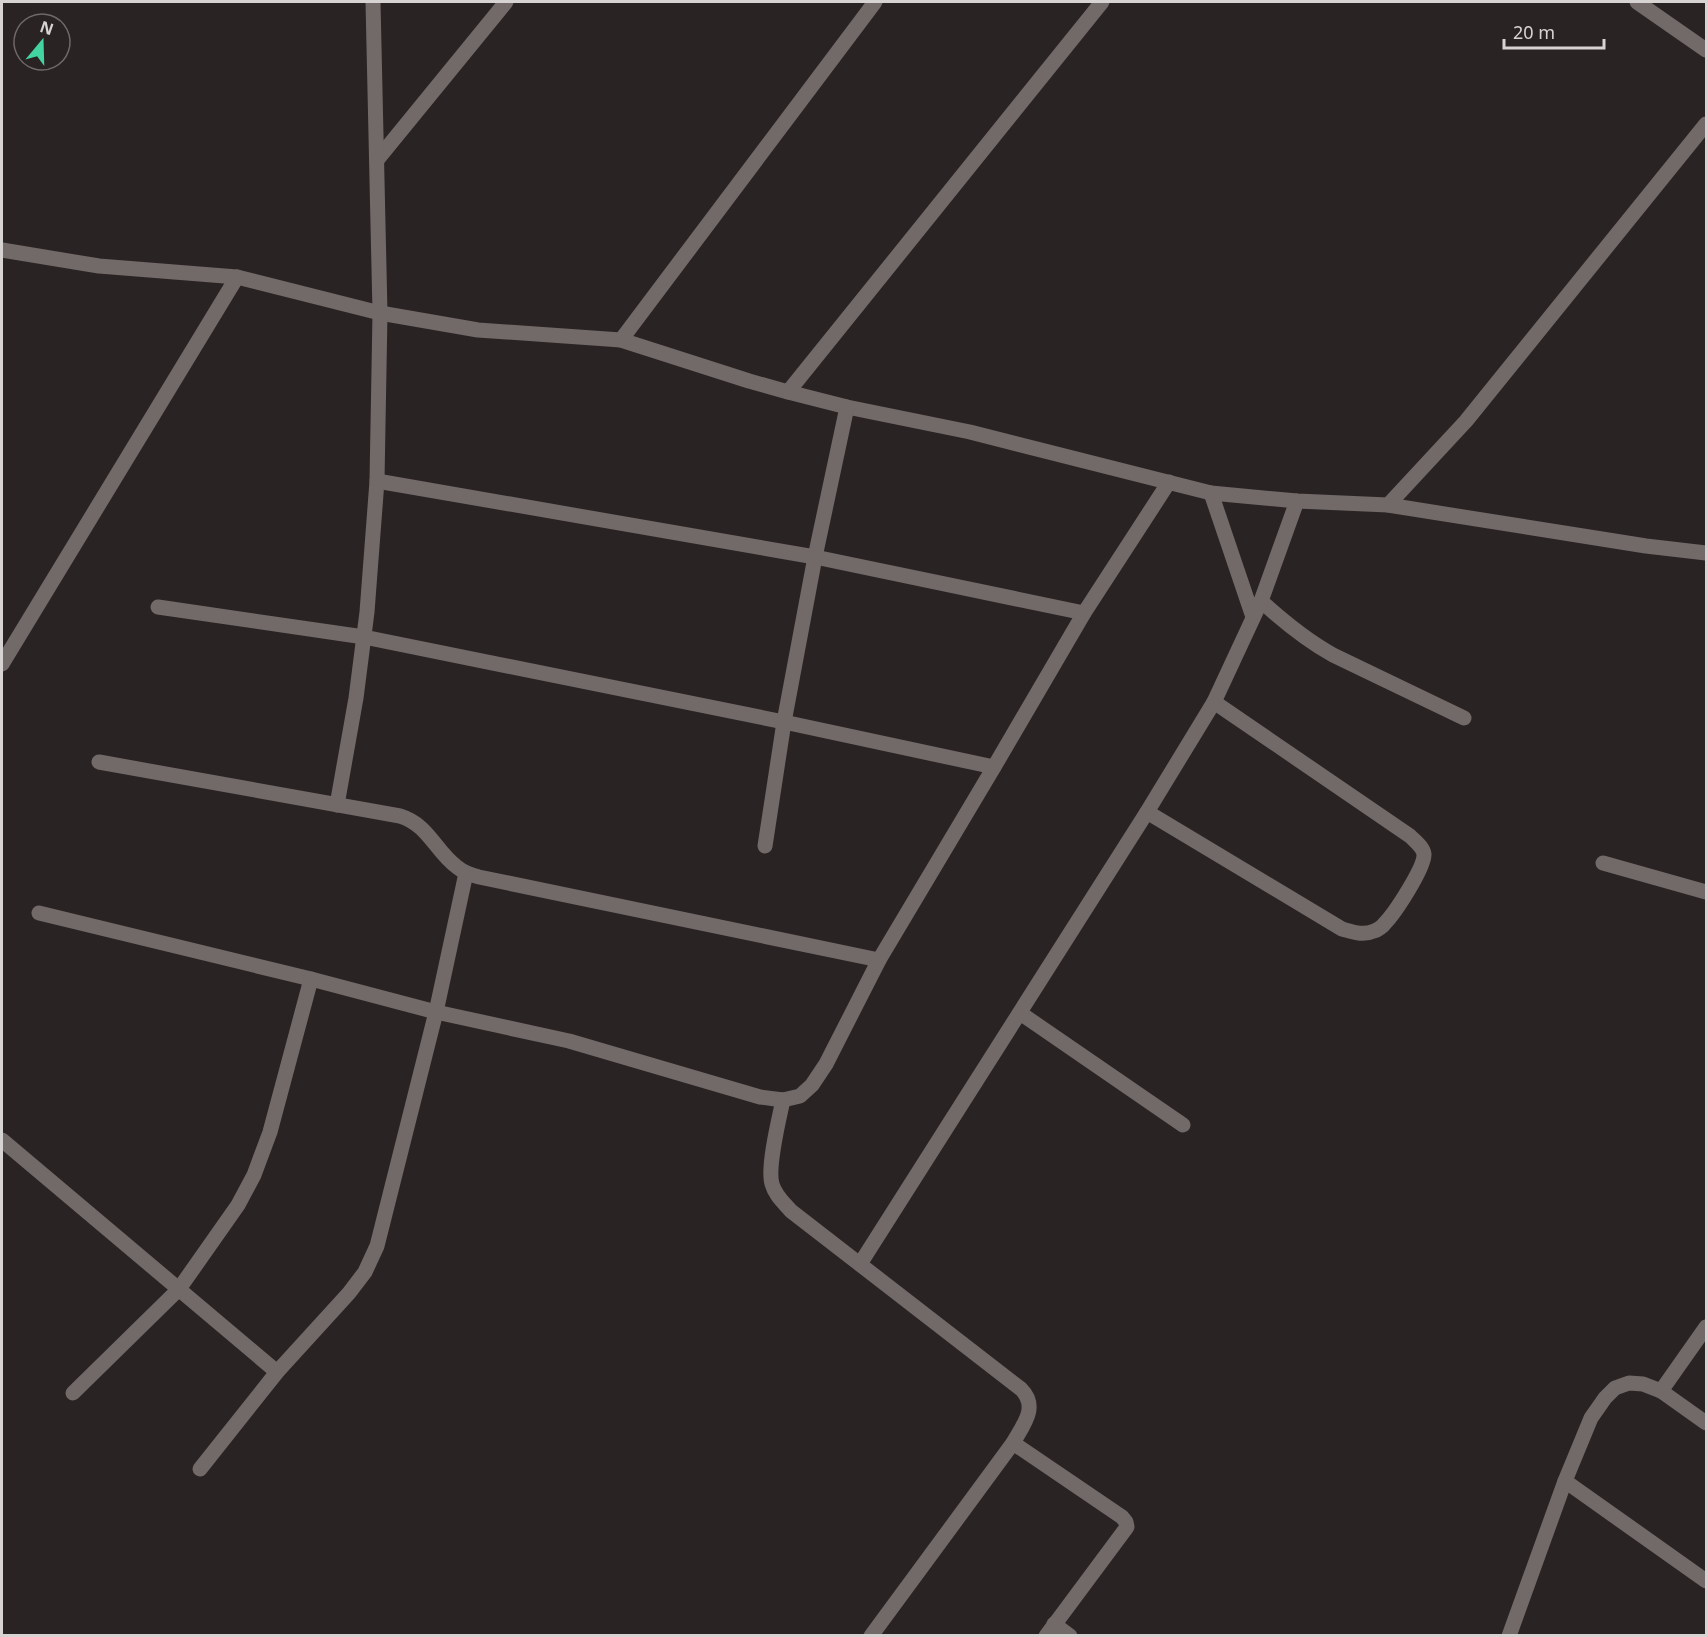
<svg xmlns="http://www.w3.org/2000/svg" width="1708" height="1637" viewBox="0 0 1708 1637" font-family="'Noto Sans',sans-serif">
	<rect width="100%" height="100%" fill="#2a2323"/>
	<g fill="none" stroke-linecap="round" stroke-linejoin="round">
		<g stroke="#726969" stroke-width="15">
			<polyline points="1637,2 1706,50"/>
			<polyline points="377,160 506,2"/>
			<polyline points="2,250 99,266 237,277 380,313 478,330 621,340 749,381 788,392 847,407 970,432 1211,493 1297,501 1388,505 1646,546 1706,553"/>
			<polyline points="621,340 875,2"/>
			<polyline points="788,392 1102,2"/>
			<polyline points="377,481 815,557 1084,613"/>
			<polyline points="1211,493 1253,617"/>
			<polyline points="1388,505 1466,421 1706,124"/>
			<path d="M1261 601C1284 622 1306 640 1333 655L1464 718"/>
			<polyline points="158,607 364,637 784,722 994,767"/>
			<polyline points="2,664 237,277"/>
			<path d="M99 762 400 816C429 825 435 851 457 867 463 872 471 875 479 877L879 960"/>
			<polyline points="337,805 356,698 367,612 377,481 380,313 373,2"/>
			<path d="M1147 812 1342 929C1353 932 1363 936 1374 931 1378 930 1383 926 1385 923 1395 913 1425 867 1424 854 1423 847 1415 841 1410 836L1214 702"/>
			<polyline points="765,846 784,722 815,557 847,407"/>
			<polyline points="1603,863 1706,892"/>
			<polyline points="39,913 311,979 436,1012 569,1041 760,1097 783,1100 800,1096 812,1085 826,1064 879,960 994,767 1084,613 1169,482"/>
			<polyline points="1020,1013 1183,1125"/>
			<path d="M783 1100C779 1119 767 1167 772 1184 775 1195 783 1202 791 1211L1021 1389C1039 1407 1023 1425 1013 1443L871 1636"/>
			<polyline points="2,1140 277,1372"/>
			<polyline points="860,1264 1147,812 1214,702 1261,601 1297,501"/>
			<polyline points="1661,1391 1706,1327"/>
			<polyline points="73,1393 179,1289 238,1205 254,1175 270,1132 311,979"/>
			<polyline points="1013,1443 1122,1517 1126,1522 1127,1527 1046,1636"/>
			<polyline points="200,1469 277,1372 349,1293 365,1272 377,1246 436,1012 466,873"/>
			<polyline points="1565,1481 1706,1581"/>
			<polyline points="1054,1624 1070,1636"/>
			<polyline points="1509,1636 1565,1481 1591,1418 1605,1398 1615,1388 1629,1383 1643,1384 1661,1391 1706,1423"/>
		</g>
	</g>
	<rect width="1708" height="1637" fill="none" stroke="#d8d3d3" stroke-width="6"/>
	<g transform="translate(42 42) rotate(19)"><circle r="28" fill="#2a2323" stroke="#706969" stroke-width="1.5"/>
	<path d="M0-4.5L10 22L0 15L-10 22Z" fill="#42d4a1"/>
	<text y="-9" font-size="16" font-weight="bold" text-anchor="middle" fill="#d8d3d3">N</text>
	</g>
	<path d="M1504 39v9h100v-9" fill="none" stroke="#d8d3d3" stroke-width="3"/>
	<text x="1513" y="39" font-size="18" fill="#d8d3d3" stroke="#2a2323" stroke-width="4.5" paint-order="stroke">20 m</text>
</svg>
